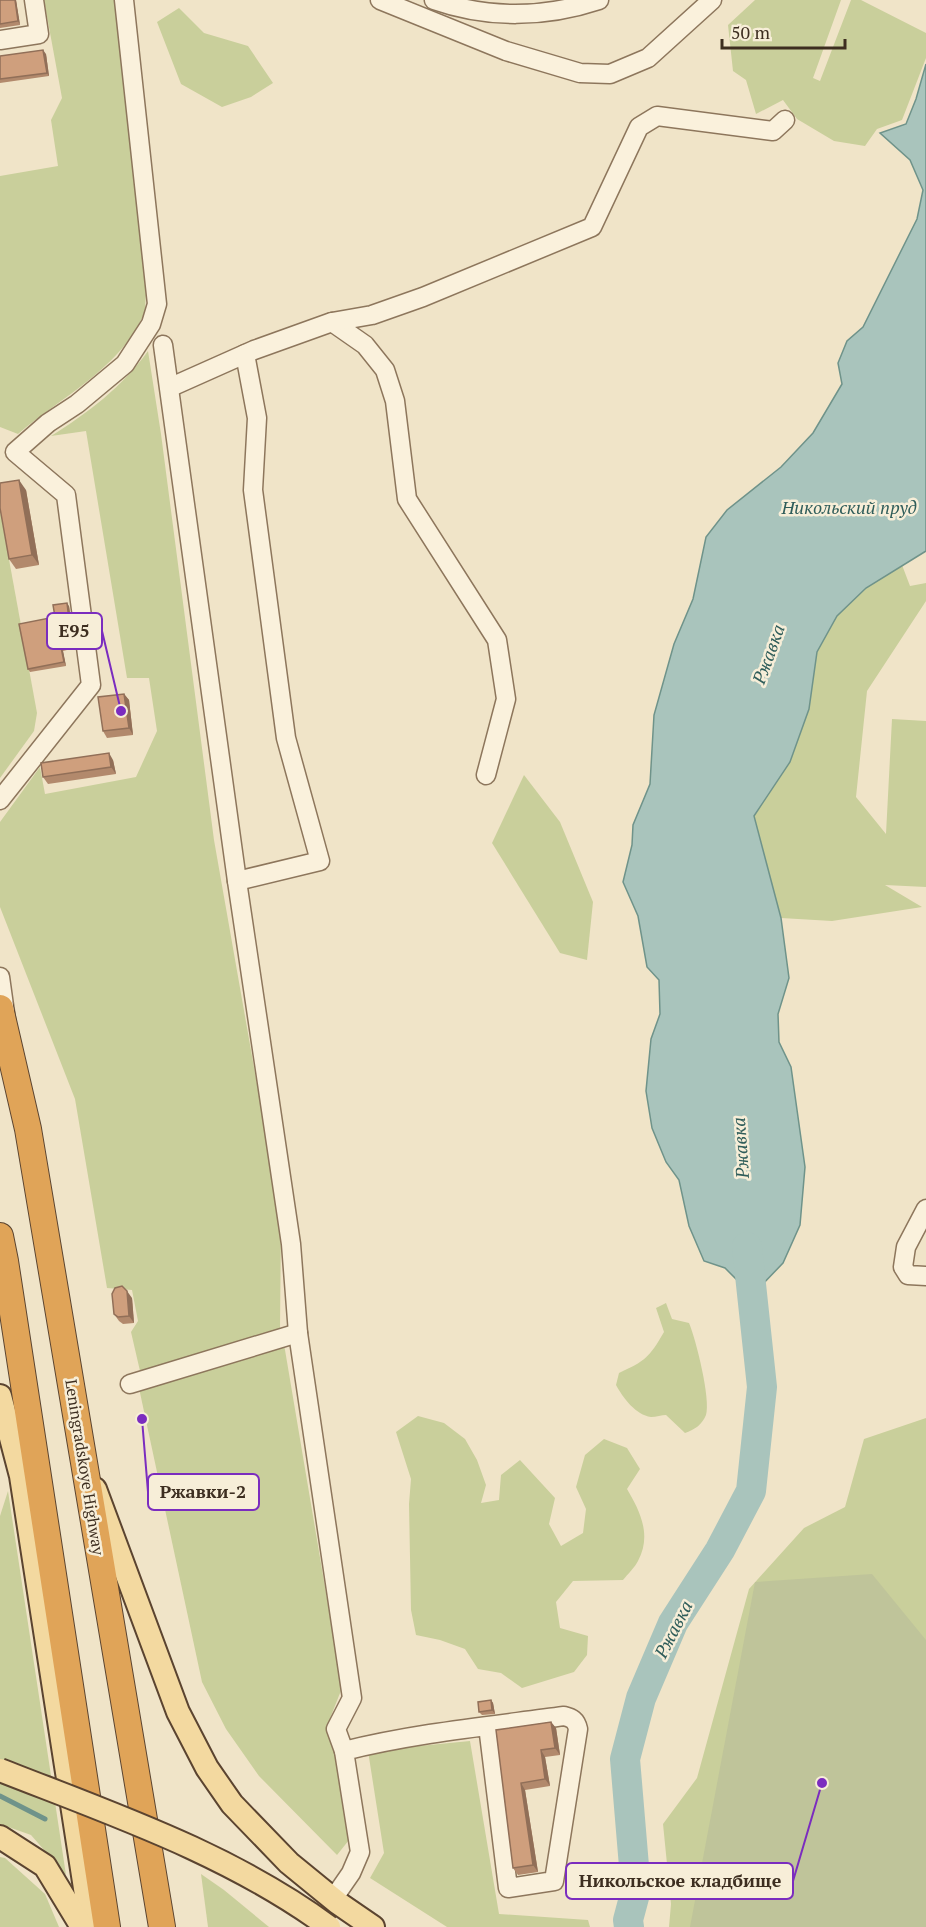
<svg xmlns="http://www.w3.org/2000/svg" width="926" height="1927" viewBox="0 0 926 1927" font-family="'PT Serif',serif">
	<rect width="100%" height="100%" fill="#f0e4c8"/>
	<g fill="#c9cf9b">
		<path d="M44 0H115L146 295C145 302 146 312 142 318 117 370 60 398 18 434L0 427V176L58 166 51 120 62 98Z"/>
		<polygon points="755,0 841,0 813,78 820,81 851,0 861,0 926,33 926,58 902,120 877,129 865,146 834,141 797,119 783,100 756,114 746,80 733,71 728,25"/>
		<polygon points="179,8 204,33 248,46 273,83 251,97 222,107 181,84 157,22"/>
		<path d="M148 351 161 434 214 840 281 1221 280 1329 140 1371 131 1332 138 1321 132 1290 107 1288 75 1099 0 907V822L40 767 45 794 136 777 157 731 149 678H127L86 431 51 436C88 413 122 387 148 351Z"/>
		<polygon points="0,510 37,713 34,731 0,778"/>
		<polygon points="902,565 910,586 926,583 926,601 867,691 856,797 886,834 892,719 926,721 926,887 885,885 922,907 832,921 781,918 754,816 790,762 809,709 817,652 837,616 865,588"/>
		<polygon points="524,775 560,822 593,902 587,960 560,953 492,843"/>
		<path d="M666 1303 672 1319 689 1323C696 1339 711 1400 706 1415 702 1425 694 1430 685 1433L666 1415C662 1415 656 1417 651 1417 636 1415 623 1398 616 1385L619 1373C645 1361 649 1358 664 1332L656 1308Z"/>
		<polygon points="284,1344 342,1688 327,1726 352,1787 357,1830 337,1855 259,1776 226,1729 202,1682 139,1388"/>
		<path d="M418 1416 444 1423 465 1439 477 1460 486 1485 481 1503 499 1500 501 1475 520 1460 555 1498 549 1524 561 1546 583 1533 586 1509 576 1487 585 1455 604 1439 627 1448 640 1469 627 1489C640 1511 652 1535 638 1561 635 1567 628 1574 623 1580L573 1581 556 1602 560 1628 588 1636 587 1655 574 1672 522 1688 501 1673 478 1669 465 1649 440 1640 416 1635 411 1610 409 1504 411 1479 396 1432Z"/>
		<polygon points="926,1418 926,1927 669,1927 671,1904 663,1824 697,1778 749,1589 804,1528 845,1507 864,1439"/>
		<polygon points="8,1491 66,1875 31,1835 0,1824 0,1516"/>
		<polygon points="470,1741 499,1914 588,1920 590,1927 447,1927 370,1878 384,1853 368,1751"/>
		<polygon points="0,1857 5,1858 45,1894 59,1927 0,1927"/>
		<polygon points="201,1874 224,1890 269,1927 208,1927"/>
	</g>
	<polygon fill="#bfc49a" points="872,1574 926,1640 926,1927 690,1927 755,1582"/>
	<polygon fill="#a9c4bc" stroke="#6f938a" stroke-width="1.5" points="926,64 926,551 866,588 837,616 817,652 809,709 790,762 754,816 781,918 789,978 778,1014 779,1042 791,1067 805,1167 800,1225 783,1263 761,1286 742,1285 725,1268 704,1261 689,1226 679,1180 666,1162 652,1128 646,1091 651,1039 660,1014 659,980 647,967 638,916 623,882 632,845 633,825 650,784 654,715 674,644 693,599 706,537 727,510 781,467 813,433 842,384 838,363 847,341 863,327 917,219 923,190 910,160 880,133 906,124 916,99"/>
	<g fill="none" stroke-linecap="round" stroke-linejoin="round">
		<polyline stroke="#6f938a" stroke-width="5" points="0,1796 45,1819"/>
		<polyline stroke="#a9c4bc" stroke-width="30" points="629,1927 628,1920 636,1890 625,1759 641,1698 673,1623 720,1550 751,1491 762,1387 747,1247"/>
		<defs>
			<g id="minor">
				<polyline points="380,0 506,51 580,73 610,74 648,58 712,0"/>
				<path d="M434 0C488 19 545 18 599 0"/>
				<polyline points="0,40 39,34 34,0"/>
				<polyline points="332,322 365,345 385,370 395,401 407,499 497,640 506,699 486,775"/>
				<polyline points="163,345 237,881 291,1244 298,1333 352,1698 336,1729 344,1751"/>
				<polyline points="171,387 254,350 332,322 372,315 423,297 592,227 639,127 657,116 773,131 785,120"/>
				<polyline points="0,800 91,685 66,495 15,452 48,423 77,404 125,364 151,324 157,304 124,0"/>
				<polyline points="237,881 320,861 286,738 253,490 257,418 245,354"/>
				<polyline points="0,977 6,1020"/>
				<polyline points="926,1209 906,1247 903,1267 908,1275 926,1276"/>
				<polyline points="130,1384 298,1333"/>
				<path d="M333 1899 351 1873 360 1852 344 1751C416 1733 490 1726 564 1716 572 1718 576 1720 578 1729L554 1881 508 1888 488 1726"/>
			</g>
			<g id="major">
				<polyline points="0,1396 21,1476 91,1927"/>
				<polyline points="95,1489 178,1712 207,1768 232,1804 289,1863 338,1903 373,1927"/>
				<polyline points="0,1837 45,1866 82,1927"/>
			</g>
			<g id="highway">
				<polyline points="0,1008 28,1129 162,1927"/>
				<polyline points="0,1236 5,1261 107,1927"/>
			</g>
		</defs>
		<use href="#minor" stroke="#8d765c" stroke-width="21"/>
		<use href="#major" stroke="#5b4430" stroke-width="26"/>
		<use href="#highway" stroke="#5b4430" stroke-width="28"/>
		<use href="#minor" stroke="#faf1dc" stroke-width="18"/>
		<use href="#major" stroke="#f3d9a0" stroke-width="22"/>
		<use href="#highway" stroke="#e0a458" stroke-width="26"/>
		<defs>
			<path id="major-bridge" d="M0 1770C112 1814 230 1854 329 1927"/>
		</defs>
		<use href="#major-bridge" stroke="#5b4430" stroke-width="26" stroke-linecap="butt"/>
		<use href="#major-bridge" stroke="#f3d9a0" stroke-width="22"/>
	</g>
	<g fill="#b2896c">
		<polygon points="0,0 16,0 20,25 0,28"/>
		<polygon points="46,54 49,76 0,83 0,56"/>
		<polygon points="26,490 39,565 16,569 9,559"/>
		<polygon points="69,606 75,648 63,651 66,666 30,672 28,669 55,617"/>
		<polygon points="124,694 129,700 133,735 107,738 103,731"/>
		<polygon points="113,760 116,774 48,784 43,777"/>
		<polygon points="132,1298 134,1323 123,1324 119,1321 114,1314"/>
		<polygon points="491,1700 493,1703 495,1714 482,1715 479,1712"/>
		<polygon points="551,1722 556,1728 560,1755 545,1757 550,1786 525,1790 538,1872 518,1875 513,1868 496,1730"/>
	</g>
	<g fill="#916f58">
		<polygon points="15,0 16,0 20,25 18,21"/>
		<polygon points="43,50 46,54 49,76 47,73"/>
		<polygon points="19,480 26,490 39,565 32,555"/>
		<polygon points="67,603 69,606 75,648 72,645"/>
		<polygon points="61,647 63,651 66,666 64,662"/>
		<polygon points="124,694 129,700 133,735 129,728"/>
		<polygon points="109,753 113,760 116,774 111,767"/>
		<polygon points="127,1291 132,1298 134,1323 129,1316"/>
		<polygon points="491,1700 493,1703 495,1714 492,1710"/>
		<polygon points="551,1722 556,1728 560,1755 555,1748"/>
		<polygon points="541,1750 545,1757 550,1786 545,1779"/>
		<polygon points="521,1783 525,1790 538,1872 533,1865"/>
	</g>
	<g fill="#cf9f7d" stroke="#916f58" stroke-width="1.5">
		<polygon points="0,0 15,0 18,21 0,24"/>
		<polygon points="43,50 47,73 0,79 0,56"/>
		<polygon points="19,480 32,555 9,559 0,508 0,483"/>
		<polygon points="67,603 72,645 61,647 64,662 28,669 19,624 55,617 53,605"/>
		<polygon points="124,694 129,728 103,731 98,697"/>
		<polygon points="109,753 111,767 43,777 41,763"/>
		<polygon points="122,1286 127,1291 129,1316 118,1317 114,1314 112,1294 115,1288"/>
		<polygon points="491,1700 492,1710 479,1712 478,1702"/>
		<polygon points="551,1722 555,1748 541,1750 545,1779 521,1783 533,1865 513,1868 496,1730"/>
	</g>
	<g text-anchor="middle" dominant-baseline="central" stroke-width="5" stroke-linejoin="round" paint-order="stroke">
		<g font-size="16" fill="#3d2e20" stroke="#f7eed8">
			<text transform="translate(85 1467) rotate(81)">Leningradskoye Highway</text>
		</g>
		<g font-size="18" font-style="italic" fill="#2f5d5a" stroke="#f7eed8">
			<text x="849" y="507">Никольский пруд</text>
			<text transform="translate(768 654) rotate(-70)">Ржавка</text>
			<text transform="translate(740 1148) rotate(-94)">Ржавка</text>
			<text transform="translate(673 1629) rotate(-63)">Ржавка</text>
		</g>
	</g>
	<path fill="none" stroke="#7b2cbf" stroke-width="2" d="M121 711L102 631M142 1419L148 1492M822 1783L793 1881"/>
	<g fill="#7b2cbf" stroke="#f7eed8" stroke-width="2">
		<circle cx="121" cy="711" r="6"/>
		<circle cx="142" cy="1419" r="6"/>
		<circle cx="822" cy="1783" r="6"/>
	</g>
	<g fill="#f7eed8" stroke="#7b2cbf" stroke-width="2">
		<rect x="47" y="613" width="55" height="36" rx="6"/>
		<rect x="148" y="1474" width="111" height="36" rx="6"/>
		<rect x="566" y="1863" width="227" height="36" rx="6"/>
	</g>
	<g font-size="18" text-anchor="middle" font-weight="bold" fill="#3d2e20">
		<text x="74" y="637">E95</text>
		<text x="203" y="1498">Ржавки-2</text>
		<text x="680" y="1887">Никольское кладбище</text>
	</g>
	<path d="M722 39v9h123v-9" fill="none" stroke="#3d2e20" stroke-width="3"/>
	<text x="731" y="39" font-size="18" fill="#3d2e20" stroke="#f7eed8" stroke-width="4.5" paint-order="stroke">50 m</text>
</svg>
